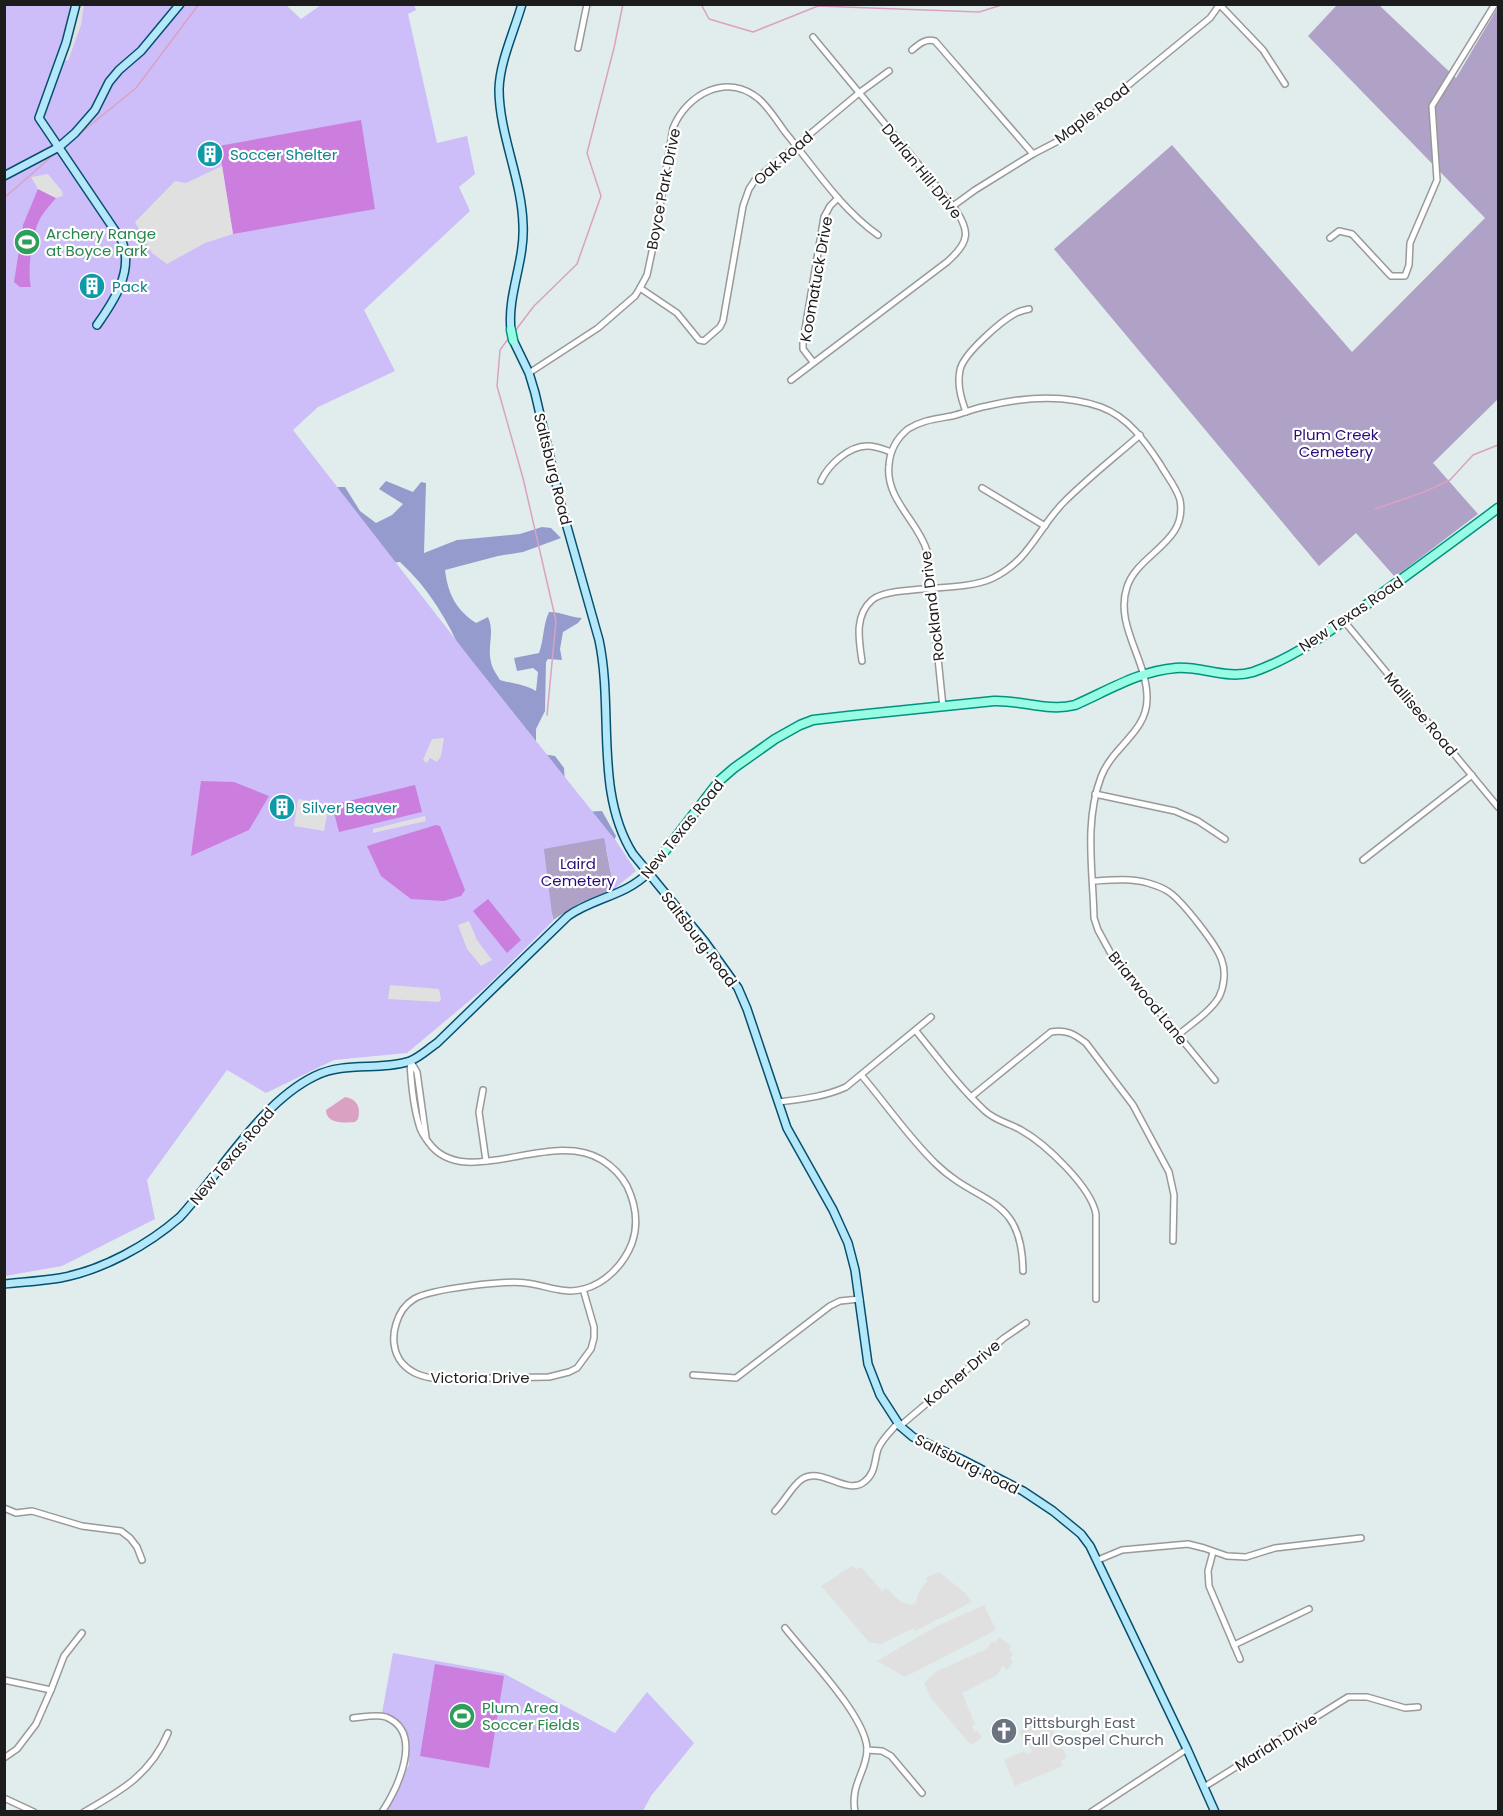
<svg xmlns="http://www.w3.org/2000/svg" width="1503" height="1816" viewBox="0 0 1503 1816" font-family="Poppins,sans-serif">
	<rect width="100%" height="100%" fill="#e1edec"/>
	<path fill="#969bcd" d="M386 481 413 492 421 482 426 483 424 553 457 540 520 534 542 527 551 528 561 538 523 552 498 556 445 570C448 594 456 610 476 623L488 617C495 633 487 645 491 662 492 668 497 675 500 680 513 684 524 684 536 691L538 672 533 668 517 671 514 658 539 653C544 640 543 624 549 612 562 612 569 617 582 618L578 623 563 632 560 649 562 660 548 659 546 662 545 711 536 729V753L555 756 564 768 565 784 582 812 602 811 616 836 610 849H545L553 914 548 923C532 871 516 820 501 769 478 695 459 616 400 562L389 563 318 487H345L360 511 376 523 392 515 403 504 379 489Z"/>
	<g fill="#afa2c6">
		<polygon points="1337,5 1379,5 1456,78 1498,7 1498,399 1433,463 1478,514 1395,577 1356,533 1319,566 1054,249 1172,145 1352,352 1485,218 1308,36"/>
		<polygon points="604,838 614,889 580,903 553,920 544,849"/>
	</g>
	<g fill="#cdbdf9">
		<polygon points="5,5 286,5 301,19 321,5 414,5 416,10 408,14 437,143 467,136 475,174 459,187 470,211 364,310 395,371 318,407 293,430 473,662 616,841 636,871 614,889 604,838 544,849 553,921 486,987 407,1053 334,1060 266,1093 227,1070 147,1180 155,1219 62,1266 5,1276"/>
		<polygon points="393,1653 503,1673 615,1733 647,1692 694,1743 651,1796 643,1811 380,1812 409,1765 406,1730 382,1713"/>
	</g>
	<g fill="#cb7edd">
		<polygon points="361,120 375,209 233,234 219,146"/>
		<path d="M38 189 56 198C51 204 45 210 41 217 32 231 27 271 31 287H20L14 282 23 225Z"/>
		<polygon points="201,781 234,782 269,796 249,830 191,856"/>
		<polygon points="415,785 422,812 339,832 332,805"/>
		<polygon points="436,825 440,826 465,890 461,896 444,901 411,899 381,876 367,846"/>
		<polygon points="488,899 521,940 507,953 473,911"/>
		<polygon points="435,1664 504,1676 489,1768 420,1756"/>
	</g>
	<g fill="#e0e0e0">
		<polygon points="79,5 84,5 81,25 68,61 64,59 77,17"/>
		<polygon points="222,166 233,234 205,243 167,264 152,253 135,222 175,181 186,183"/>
		<polygon points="48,174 62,191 63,196 56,198 38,189 31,177"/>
		<polygon points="444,738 441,756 437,762 430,758 427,763 423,760 432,739"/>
		<polygon points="298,799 329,805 324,831 294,826"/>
		<polygon points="425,816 426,821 373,833 373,829"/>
		<polygon points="469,921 477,940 492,960 481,966 467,949 458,925"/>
		<polygon points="390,985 439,989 441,999 439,1002 388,999"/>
		<polygon points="852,1566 856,1569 861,1567 882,1591 886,1588 901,1602 911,1605 916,1603 918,1593 927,1581 926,1578 939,1572 965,1593 972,1602 915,1631 914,1628 881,1644 869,1642 821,1586"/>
		<polygon points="984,1605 996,1630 905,1677 877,1661 935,1627"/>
		<polygon points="999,1637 1011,1646 1009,1650 1013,1655 1010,1659 1013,1662 1007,1670 1003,1666 997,1675 962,1693 975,1724 972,1726 975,1732 978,1731 982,1738 971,1745 930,1697 924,1683 937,1671 987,1649 992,1641 995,1643"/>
		<polygon points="1048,1719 1056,1737 1052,1739 1057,1749 1062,1747 1067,1758 1061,1761 1063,1766 1015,1786 1004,1760 1024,1751 1026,1754 1032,1752 1029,1744 1025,1745 1019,1731"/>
	</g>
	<path fill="#dba1c3" d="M345 1097C357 1099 361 1107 358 1119L355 1122C345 1123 326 1124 326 1110Z"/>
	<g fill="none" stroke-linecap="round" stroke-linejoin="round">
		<g stroke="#dba1c3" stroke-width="1.5">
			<polyline points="701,4 709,19 753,32 818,6 979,12 1005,4"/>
			<polyline points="78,135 136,88 199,4"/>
			<polyline points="4,198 50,158"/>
			<polyline points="515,331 534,306 577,264 601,196 587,153 614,48 623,4"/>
			<polyline points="508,339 500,350 497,386 523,478 556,621 547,715"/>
			<polyline points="1375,509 1424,492 1450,480 1473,455 1498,445"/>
		</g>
		<defs>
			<g id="street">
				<polyline points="1220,5 1263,50 1285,84"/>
				<polyline points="578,48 587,4"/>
				<path d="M912 50C919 44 926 38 935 41L1033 154"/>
				<polyline points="953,206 975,190 1033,154 1064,138 1210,18 1220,4"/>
				<polyline points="1330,238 1339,231 1352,234 1391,276 1405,276 1409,265 1410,243 1437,180 1432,106 1495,4"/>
				<polyline points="640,288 677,313 699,340 704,341 720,327 723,321 743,206 749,189 755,180 859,93 889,71"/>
				<polyline points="813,362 803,349 803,341 824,217 830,206 838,198"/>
				<path d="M529 373 598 328 635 296 640 288 647 275 654 242 673 128C687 94 727 72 759 99 769 108 777 121 785 132 814 167 840 208 878 235"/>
				<path d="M791 380 947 262C970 242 971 231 953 206L813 37"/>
				<path d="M966 412C961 398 957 385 960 370 963 354 1001 321 1016 313 1020 311 1025 310 1029 309"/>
				<path d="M821 481C828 465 849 446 867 446 876 446 883 449 891 452"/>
				<polyline points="982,488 1045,526"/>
				<polyline points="1344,621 1498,807"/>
				<path d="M862 661C859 640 854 616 872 600 891 584 963 593 993 578 1030 560 1038 528 1064 502 1088 478 1115 457 1140 435"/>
				<path d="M943 707 927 551C918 521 885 499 889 465 890 451 897 438 908 429 922 420 936 419 952 416 964 413 975 408 987 406 1024 397 1065 394 1101 407 1128 417 1145 441 1160 464 1166 475 1177 488 1180 500 1188 543 1138 553 1127 587 1114 625 1148 661 1147 699 1147 732 1112 747 1101 777 1084 822 1093 871 1094 918L1098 930 1110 952 1215 1080"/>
				<polyline points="1095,794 1175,811 1198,821 1225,839"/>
				<polyline points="1363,860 1472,775"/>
				<path d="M1093 881C1111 880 1131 878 1148 883 1155 885 1163 888 1169 892 1182 901 1218 946 1222 961 1226 972 1224 987 1219 997 1210 1012 1191 1024 1178 1035"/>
				<path d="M916 1031C938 1058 959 1087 985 1111 996 1121 1009 1123 1021 1130 1046 1144 1091 1187 1096 1214V1299"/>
				<path d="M410 1061C411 1082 413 1107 420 1128 422 1134 426 1139 429 1143 465 1192 550 1128 602 1160 613 1167 621 1175 627 1186 636 1205 639 1223 632 1243 624 1264 606 1283 584 1289 564 1295 545 1285 526 1283 506 1280 430 1289 414 1299 404 1305 399 1314 396 1324 392 1337 393 1352 402 1363 412 1374 423 1377 438 1379L549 1377 569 1372 577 1368 591 1349 594 1338V1327L583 1289"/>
				<polyline points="411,1062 417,1072 426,1137"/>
				<path d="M862 1076C886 1104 909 1138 936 1164 979 1206 1022 1194 1023 1271"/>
				<polyline points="483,1090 479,1112 486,1161"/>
				<path d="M971 1097 1051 1032C1066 1029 1074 1034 1086 1043L1133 1105 1169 1172 1174 1195 1173 1241"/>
				<path d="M778 1102C802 1099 824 1097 846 1087L931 1017"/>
				<polyline points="693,1375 736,1378 830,1306 840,1301 860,1299"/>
				<polyline points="900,1426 1004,1338 1026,1323"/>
				<polyline points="4,1508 16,1513 32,1511 82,1526 121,1531 130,1538 137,1547 142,1560"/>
				<path d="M775 1511C785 1501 791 1487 802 1479 821 1466 847 1496 864 1482 876 1473 874 1461 878 1449 882 1439 891 1431 898 1423"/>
				<polyline points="1213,1552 1208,1571 1209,1586 1240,1659"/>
				<polyline points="1098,1560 1122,1550 1188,1544 1204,1548 1227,1556 1246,1557 1275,1548 1361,1538"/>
				<path d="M785 1628C806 1655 866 1716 867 1749 867 1772 850 1783 855 1812"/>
				<polyline points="1234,1645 1309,1609"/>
				<polyline points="4,1680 51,1690"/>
				<path d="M353 1718C364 1717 376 1714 386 1717 425 1733 397 1789 382 1812"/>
				<polyline points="867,1750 882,1751 891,1756 922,1793"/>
				<polyline points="4,1758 17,1749 36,1724 51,1690 64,1656 82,1633"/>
				<polyline points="1204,1787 1348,1697 1367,1697 1405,1708 1418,1707"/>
				<polyline points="4,1798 34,1812"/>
				<path d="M84 1812C121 1791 151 1774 168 1733"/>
				<polyline points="1091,1812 1187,1749"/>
			</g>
			<g id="secondary">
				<path d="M76 4 66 43 39 118 122 241C134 271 114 301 97 325"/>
				<polyline points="4,176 59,147 75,133 95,110 109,82 119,70 141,51 180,4"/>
				<path d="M511 330C507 295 525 261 523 225 522 180 499 134 499 89 500 61 514 32 522 4"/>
				<path d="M513 340 529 373 535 393 562 509 599 640C614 710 594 792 633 854L705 942 738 988 747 1009 787 1128 833 1210 848 1243 855 1270 868 1364 880 1395 900 1426 913 1437 961 1459 1023 1491 1053 1511 1081 1534 1090 1546 1187 1749 1215 1812"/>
				<path d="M4 1284C23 1282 42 1281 60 1278 103 1270 148 1245 180 1217 221 1172 261 1102 315 1076 345 1061 380 1071 410 1061 420 1057 428 1049 437 1043L568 916C593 898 625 896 648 873"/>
			</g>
			<g id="primary">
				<polyline points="511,330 513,340"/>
				<path d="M648 873 719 781 734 768 775 739 800 725 813 720 848 716 994 701C1022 700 1048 712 1075 705 1109 690 1139 671 1176 668 1202 666 1227 680 1253 672 1299 656 1338 625 1377 597 1418 567 1458 538 1498 508"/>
			</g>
		</defs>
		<use href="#street" stroke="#999" stroke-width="8"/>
		<use href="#secondary" stroke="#055071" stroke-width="10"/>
		<use href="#primary" stroke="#009380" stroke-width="11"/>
		<use href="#street" stroke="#fff" stroke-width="5"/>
		<use href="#secondary" stroke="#b4e8f9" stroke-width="7"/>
		<use href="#primary" stroke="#98fbe4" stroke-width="8"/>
	</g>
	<defs>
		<symbol id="building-disc" viewBox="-11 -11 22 22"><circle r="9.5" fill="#0f9aa8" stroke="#fff"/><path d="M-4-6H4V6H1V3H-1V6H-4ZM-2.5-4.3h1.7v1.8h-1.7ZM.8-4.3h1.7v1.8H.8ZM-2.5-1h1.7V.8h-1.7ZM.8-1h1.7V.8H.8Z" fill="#fff"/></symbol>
		<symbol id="stadium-disc" viewBox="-11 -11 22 22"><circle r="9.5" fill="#2e9e5b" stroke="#fff"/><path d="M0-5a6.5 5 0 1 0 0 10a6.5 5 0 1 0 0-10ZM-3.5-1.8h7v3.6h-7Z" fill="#fff"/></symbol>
		<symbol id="church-disc" viewBox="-11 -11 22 22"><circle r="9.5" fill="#6b7280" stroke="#fff"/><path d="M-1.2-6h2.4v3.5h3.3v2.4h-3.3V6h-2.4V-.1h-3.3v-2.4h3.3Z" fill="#fff"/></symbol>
	</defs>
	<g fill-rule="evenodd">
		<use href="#building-disc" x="195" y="139" width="30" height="30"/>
		<use href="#stadium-disc" x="12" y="227" width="30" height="30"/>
		<use href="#building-disc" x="77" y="271" width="30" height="30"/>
		<use href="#building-disc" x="267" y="792" width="30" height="30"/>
		<use href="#stadium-disc" x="447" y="1701" width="30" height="30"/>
		<use href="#church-disc" x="989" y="1716" width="30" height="30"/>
	</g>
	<g text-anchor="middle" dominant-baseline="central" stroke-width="4.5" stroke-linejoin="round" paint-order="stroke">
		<g font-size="15" fill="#1c1c1c" stroke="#fff">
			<text transform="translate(1092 113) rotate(-37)">Maple Road</text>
			<text transform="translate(783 158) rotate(-41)">Oak Road</text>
			<text transform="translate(922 171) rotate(51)">Darlan Hill Drive</text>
			<text transform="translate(663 189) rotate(-79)">Boyce Park Drive</text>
			<text transform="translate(816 279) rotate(-80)">Koomatuck Drive</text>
			<text transform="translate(553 469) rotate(76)">Saltsburg Road</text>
			<text transform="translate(932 606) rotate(-97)">Rockland Drive</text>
			<text transform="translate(1351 614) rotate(-34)">New Texas Road</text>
			<text transform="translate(1421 714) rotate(50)">Mallisee Road</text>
			<text transform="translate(682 829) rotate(-51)">New Texas Road</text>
			<text transform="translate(699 939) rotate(53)">Saltsburg Road</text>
			<text transform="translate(1148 998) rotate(51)">Briarwood Lane</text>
			<text transform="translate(232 1156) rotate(-50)">New Texas Road</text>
			<text transform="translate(962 1373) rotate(-40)">Kocher Drive</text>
			<text x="480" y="1377">Victoria Drive</text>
			<text transform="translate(967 1464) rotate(27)">Saltsburg Road</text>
			<text transform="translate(1276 1742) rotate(-32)">Mariah Drive</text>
		</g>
		<g font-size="15" fill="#0d838f" stroke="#fff" text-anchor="start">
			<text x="230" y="154">Soccer Shelter</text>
			<text x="112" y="286">Pack</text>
			<text x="302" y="807">Silver Beaver</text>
		</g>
		<g font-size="15" fill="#27864d" stroke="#fff" text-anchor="start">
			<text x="46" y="233">Archery Range<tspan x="46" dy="17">at Boyce Park</tspan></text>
			<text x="482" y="1707">Plum Area<tspan x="482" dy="17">Soccer Fields</tspan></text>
		</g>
		<g font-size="15" fill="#2a0b78" stroke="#fff">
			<text x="1336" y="434">Plum Creek<tspan x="1336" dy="17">Cemetery</tspan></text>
			<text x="578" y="863">Laird<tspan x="578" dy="17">Cemetery</tspan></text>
		</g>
		<g font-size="15" fill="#5b616d" stroke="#fff" text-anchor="start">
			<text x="1024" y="1722">Pittsburgh East<tspan x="1024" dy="17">Full Gospel Church</tspan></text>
		</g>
	</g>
	<rect width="1503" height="1816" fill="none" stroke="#1c1c1c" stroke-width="12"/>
</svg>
